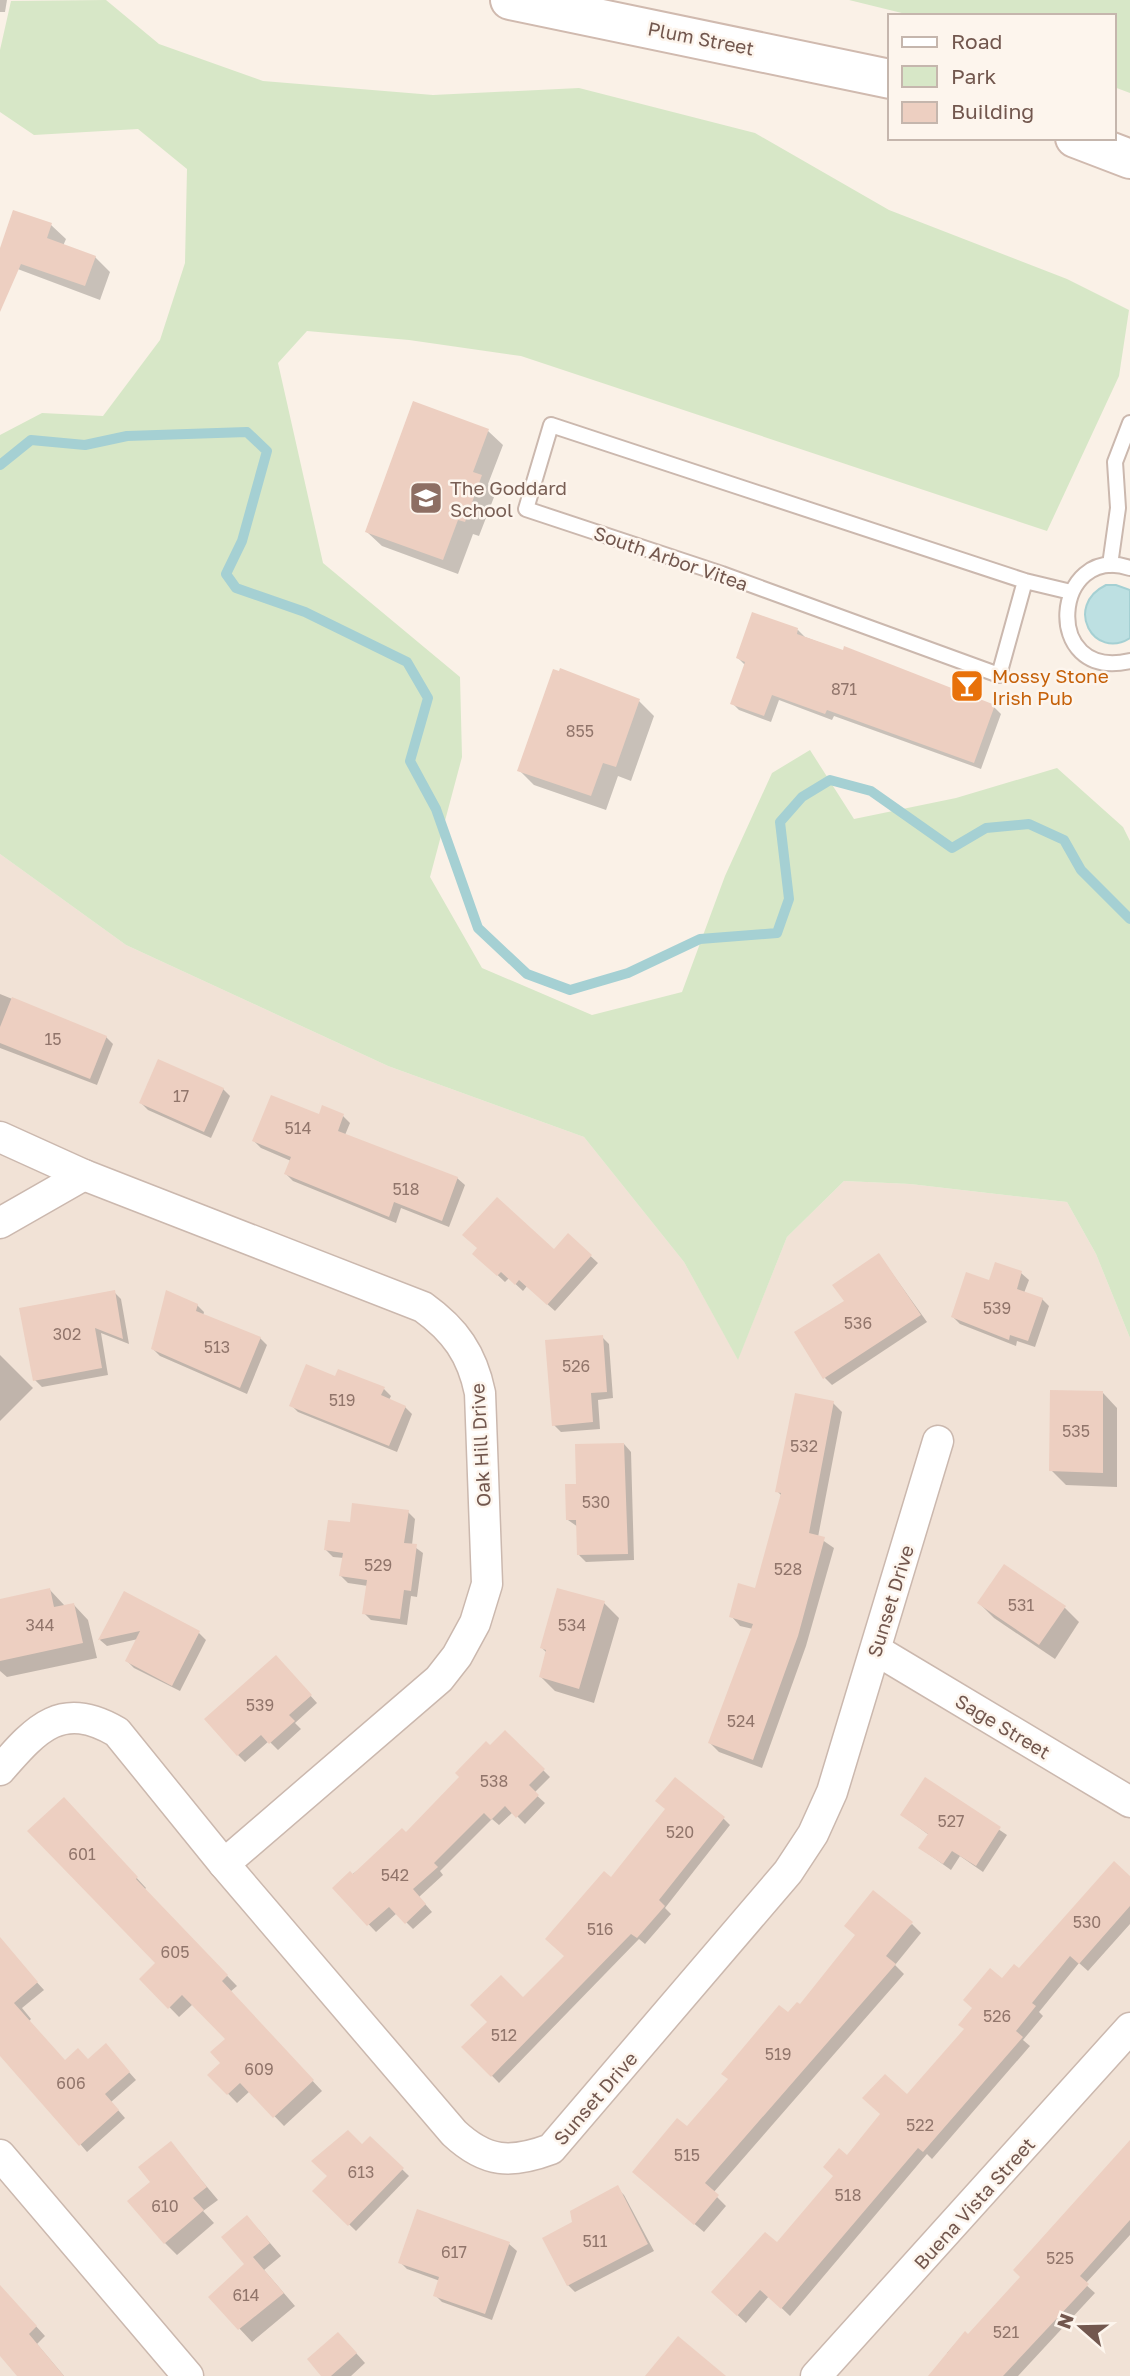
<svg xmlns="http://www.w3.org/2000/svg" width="1130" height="2376" viewBox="0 0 1130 2376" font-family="'Golos Text',sans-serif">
	<rect width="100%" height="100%" fill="#faf1e7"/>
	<polygon fill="#f1e2d6" points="0,854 126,945 388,1066 584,1137 684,1262 738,1359 787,1237 844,1181 910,1184 1067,1202 1096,1254 1130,1338 1130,2376 0,2376"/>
	<g fill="#d7e7c7">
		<polygon points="106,0 159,44 263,81 433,95 579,88 755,133 889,210 1067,279 1129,310 1119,376 1047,531 521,356 409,340 307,331 278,363 323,563 460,677 462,757 430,877 482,968 592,1015 682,992 725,876 772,773 810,750 854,819 956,798 1057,768 1123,827 1130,841 1130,1338 1096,1254 1067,1202 910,1184 844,1181 787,1237 738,1360 684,1262 584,1137 388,1066 126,945 0,854 0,435 42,413 103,416 160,340 185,263 187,169 138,129 34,135 0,112 0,50 11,1"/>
		<polygon points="849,0 1130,0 1130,93 1114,87 1114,16 914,16"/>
	</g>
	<path fill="#bde0e2" stroke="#a5d0d3" stroke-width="2" d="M1106 585H1116L1130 590V638C1094 661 1063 606 1106 585Z"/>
	<g fill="#0003">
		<polygon points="0,0 7,0 5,12 0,12"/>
		<polygon points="51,225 66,239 63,246 95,257 110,272 100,300 15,268"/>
		<polygon points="488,431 503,445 488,484 496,492 479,536 473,534 458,574 382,546 367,532"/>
		<polygon points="798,630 805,637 994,707 1001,714 981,769 834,716 832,720 779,700 771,722 739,710 732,703 746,666 738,658"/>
		<polygon points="561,670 639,701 654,716 631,781 618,776 606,810 534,785 519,770"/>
		<polygon points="0,994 106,1037 113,1044 97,1085 0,1048"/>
		<polygon points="223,1089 230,1096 211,1138 148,1110 141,1103"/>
		<polygon points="323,1108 343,1116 350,1123 345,1135 457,1178 465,1185 449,1227 401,1208 396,1223 293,1181 286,1174 291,1161 261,1148 254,1141 320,1116"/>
		<polygon points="569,1236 598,1263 555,1311 527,1286 523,1291 509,1278 505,1282 475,1254 479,1249 555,1251"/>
		<polygon points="879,1255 927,1322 832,1385 825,1378 846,1301"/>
		<polygon points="1021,1273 1029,1280 1024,1293 1042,1299 1049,1306 1035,1347 1017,1341 1016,1346 960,1324 953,1317 991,1282"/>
		<polygon points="114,1292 121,1299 129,1344 101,1333 108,1375 42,1387 35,1380"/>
		<polygon points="197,1305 204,1312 203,1316 260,1338 267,1345 247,1394 160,1356 153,1349"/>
		<polygon points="602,1337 609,1344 613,1398 598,1400 600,1429 561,1432 554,1425"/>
		<polygon points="0,1355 33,1388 0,1421"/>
		<polygon points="336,1378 384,1389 391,1396 389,1400 405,1407 412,1414 397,1452 298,1412 291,1405"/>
		<polygon points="1103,1393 1117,1408 1117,1487 1066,1485 1051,1470"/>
		<polygon points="833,1403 842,1412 818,1537 834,1548 806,1646 762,1768 719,1752 710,1743 753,1629 740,1626 731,1616 756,1590 782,1496 777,1491"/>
		<polygon points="624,1444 631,1452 634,1560 586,1562 579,1555 578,1527 568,1520 578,1486"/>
		<polygon points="408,1512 415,1519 412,1545 423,1553 417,1597 411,1596 407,1625 371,1620 364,1613 368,1586 348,1583 341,1576 344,1558 333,1557 325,1549"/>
		<polygon points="50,1590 64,1605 74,1605 88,1620 97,1658 7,1677 0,1671 0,1601"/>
		<polygon points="124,1593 199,1633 206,1640 180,1691 134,1668 127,1661 138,1639 107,1646 100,1640"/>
		<polygon points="604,1603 619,1618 594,1703 555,1691 541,1677 547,1653 542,1648"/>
		<polygon points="979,1603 1065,1608 1079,1622 1055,1659 994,1618"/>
		<polygon points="283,1665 317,1703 295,1723 301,1729 278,1750 269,1741 245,1762 238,1755"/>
		<polygon points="505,1732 550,1777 534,1793 545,1803 525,1824 513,1812 499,1825 492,1819 440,1871 443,1875 419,1897 432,1912 413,1929 397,1913 376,1932 334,1888 406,1834"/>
		<polygon points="925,1780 1007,1835 983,1872 960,1856 951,1870 920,1848 929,1835 902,1815"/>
		<polygon points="73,1809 146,1888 144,1890 237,1986 230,1992 322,2091 284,2126 250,2091 237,2103 210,2075 223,2063 227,2039 193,2004 179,2017 142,1979 157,1963"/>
		<polygon points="723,1818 730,1825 665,1908 671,1914 645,1944 639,1939 499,2083 464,2047 523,2000 566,1957 612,1879"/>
		<polygon points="1130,1878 1130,1924 1088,1971 1079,1963 1039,2012 1043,2016 1023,2040 1030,2046 932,2159 927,2154 790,2316 769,2296 746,2323 713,2292 777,2245 835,2176 847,2157 907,2096 966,2030 1002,1981 1019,1970"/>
		<polygon points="912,1924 921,1933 895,1965 904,1974 713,2193 726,2206 704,2232 643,2180 789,2015"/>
		<polygon points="0,1942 44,1990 22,2008 31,2019 29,2021 65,2062 88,2061 112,2053 136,2080 111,2102 125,2118 87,2152 0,2049"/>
		<polygon points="370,2138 409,2176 356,2231 315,2191"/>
		<polygon points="171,2144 218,2200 203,2211 214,2223 177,2255 165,2243 152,2182"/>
		<polygon points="1130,2153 1130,2235 1085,2284 1095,2293 1018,2376 930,2376 949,2355 947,2353 965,2333 969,2337"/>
		<polygon points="617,2188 624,2195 654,2251 575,2292 568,2285 544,2239 574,2223"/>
		<polygon points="259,2230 281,2256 264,2270 295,2306 252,2342 210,2297 247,2264"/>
		<polygon points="509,2244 517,2251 492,2320 442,2302 435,2295 440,2281 407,2269 400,2262"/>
		<polygon points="0,2287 45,2336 37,2344 64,2376 20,2376 0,2354"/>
		<polygon points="348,2344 365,2363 351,2376 324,2376"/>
	</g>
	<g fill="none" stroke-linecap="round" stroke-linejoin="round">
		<polyline stroke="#a5d0d3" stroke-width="10" points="0,465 31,440 85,445 127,436 247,432 267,451 242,541 226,574 236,588 305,612 407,662 428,698 410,761 436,809 478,928 527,974 570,990 628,973 700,939 777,933 789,899 780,822 802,797 830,780 871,791 952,848 986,828 1029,824 1064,840 1081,870 1130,919"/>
	</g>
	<g fill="#edcfc1">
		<polygon points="13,210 52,223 47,238 96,256 85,286 21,264 0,312 0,248"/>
		<polygon points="413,401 489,429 473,472 482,475 465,522 458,520 443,560 365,532"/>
		<polygon points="752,612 798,628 797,634 843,650 844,646 995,705 974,763 827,710 825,714 772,695 764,716 730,704 745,662 736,658"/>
		<polygon points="560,668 640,699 616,767 603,763 591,796 517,771 553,669 559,671"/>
		<polygon points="12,997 107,1036 90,1079 0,1043 0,1027"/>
		<polygon points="158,1059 224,1088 204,1132 139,1103"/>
		<polygon points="271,1095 319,1114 322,1105 344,1114 338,1131 458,1177 442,1221 394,1202 389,1217 284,1174 291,1157 252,1141"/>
		<polygon points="497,1197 554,1249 568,1233 592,1255 547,1305 519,1280 515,1285 501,1272 497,1276 472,1254 477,1248 462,1235"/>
		<polygon points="879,1253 921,1315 823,1379 794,1332 844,1301 832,1285"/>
		<polygon points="995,1262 1022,1271 1017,1289 1043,1298 1028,1341 1010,1335 1009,1340 951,1317 966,1272 989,1280"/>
		<polygon points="115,1290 123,1339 95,1328 102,1368 33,1381 19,1308"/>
		<polygon points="166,1290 198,1304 196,1311 261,1337 240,1388 151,1349"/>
		<polygon points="603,1335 607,1392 591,1393 593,1422 552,1426 545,1340"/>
		<polygon points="306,1364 335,1376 338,1369 385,1387 381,1395 406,1406 389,1446 289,1406"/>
		<polygon points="1050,1390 1103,1391 1103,1473 1049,1471"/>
		<polygon points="795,1393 834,1401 809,1533 825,1537 798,1636 753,1760 708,1743 753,1624 729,1617 738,1583 755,1588 781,1493 775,1492"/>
		<polygon points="624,1443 628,1554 577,1555 576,1520 566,1520 565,1484 576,1484 575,1444"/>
		<polygon points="352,1503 409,1510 404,1543 417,1544 411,1591 404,1590 400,1619 362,1614 367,1580 339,1576 343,1553 324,1550 328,1520 350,1522"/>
		<polygon points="1004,1564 1066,1606 1039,1645 977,1603"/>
		<polygon points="50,1588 54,1607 74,1603 83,1643 0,1661 0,1599"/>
		<polygon points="557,1588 605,1601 579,1689 539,1677 546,1650 540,1648"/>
		<polygon points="124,1591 200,1631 172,1686 125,1661 140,1631 98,1640"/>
		<polygon points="276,1655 312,1695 289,1715 295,1721 269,1744 261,1735 237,1756 204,1719"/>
		<polygon points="505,1730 545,1769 529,1785 539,1795 516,1818 505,1806 491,1820 484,1813 434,1863 438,1867 413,1889 426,1904 405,1924 389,1907 367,1926 332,1888 350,1871 353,1874 402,1828 406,1832 459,1777 455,1773 486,1741 490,1745"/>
		<polygon points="675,1777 725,1817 659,1900 665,1906 637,1938 631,1934 491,2077 461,2047 487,2022 470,2005 501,1975 523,1997 564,1956 545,1939 604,1871 611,1877 665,1809 655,1801"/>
		<polygon points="925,1777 1001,1827 976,1866 952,1851 943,1864 918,1848 928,1834 900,1815"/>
		<polygon points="64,1797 138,1877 136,1879 228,1975 222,1981 314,2080 273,2118 240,2083 227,2095 207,2075 220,2063 210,2052 225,2039 182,1995 168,2009 139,1979 155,1963 27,1831"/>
		<polygon points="1114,1861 1130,1876 1130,1906 1079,1964 1070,1956 1032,2003 1036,2006 1016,2031 1023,2037 923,2152 918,2148 781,2309 760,2290 737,2316 711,2292 765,2232 777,2242 833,2176 823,2167 839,2148 847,2155 880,2114 862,2098 885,2074 907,2094 964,2029 958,2025 972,2008 963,2000 990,1968 1002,1978 1014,1964 1019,1968"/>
		<polygon points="873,1890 913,1922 886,1956 896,1964 705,2183 719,2195 694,2225 632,2172 677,2118 687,2126 728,2079 721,2074 779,2005 788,2012 797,2002 800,2004 855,1935 844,1926"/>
		<polygon points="0,1937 38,1982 14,2003 65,2060 78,2048 88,2059 106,2043 130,2072 105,2094 119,2110 79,2146 0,2056"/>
		<polygon points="348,2130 362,2144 370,2136 404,2168 348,2226 312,2191 327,2176 311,2161"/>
		<polygon points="1130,2140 1130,2220 1080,2276 1089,2284 1003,2376 928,2376 965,2331 968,2334 1020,2277 1013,2270"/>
		<polygon points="171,2141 207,2187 193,2198 204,2210 164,2244 127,2201 150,2182 138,2167"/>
		<polygon points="618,2185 648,2244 567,2286 542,2238 572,2222 570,2211"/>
		<polygon points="417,2209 510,2242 485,2314 433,2296 439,2277 398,2263"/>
		<polygon points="247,2215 270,2243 253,2257 284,2293 238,2330 208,2297 244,2264 221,2237"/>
		<polygon points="0,2285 37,2326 29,2334 64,2376 17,2376 0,2356"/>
		<polygon points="338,2332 357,2353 331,2376 321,2376 307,2359"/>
		<polygon points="678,2336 726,2376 645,2376"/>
	</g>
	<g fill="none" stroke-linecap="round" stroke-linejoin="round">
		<defs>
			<g id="lane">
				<polyline points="1110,565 1118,508 1115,462 1130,423"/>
				<path d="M1130 568C1053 542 1040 682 1130 661"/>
				<polyline points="1025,581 999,675 722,574 526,509 551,425 1025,581 1071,592"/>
			</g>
			<g id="street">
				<path d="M0 1137 84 1175 423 1307C455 1330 472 1354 480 1393L487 1584 475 1623 457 1656 439 1679 224 1864"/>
				<polyline points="0,1223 84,1175"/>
				<polyline points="876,1650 1130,1802"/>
				<path d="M0 1770C36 1729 61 1699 117 1732L224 1864 454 2133C486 2163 511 2164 551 2149L788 1872 813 1834 832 1792 938 1441"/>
				<polyline points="0,2155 188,2376"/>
				<polyline points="816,2376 1130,2028"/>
			</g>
			<g id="secondary">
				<polyline points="510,0 890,79"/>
				<polyline points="1075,138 1130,159"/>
			</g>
		</defs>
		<use href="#lane" stroke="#cbb8ae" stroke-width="18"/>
		<use href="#street" stroke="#cbb8ae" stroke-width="33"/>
		<use href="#secondary" stroke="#d0baaf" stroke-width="42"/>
		<use href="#lane" stroke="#fff" stroke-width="14"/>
		<use href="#street" stroke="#fff" stroke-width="30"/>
		<use href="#secondary" stroke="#fff" stroke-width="38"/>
	</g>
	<defs>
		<symbol id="school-square" viewBox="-11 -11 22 22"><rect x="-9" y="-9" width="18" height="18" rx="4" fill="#8d6e63" stroke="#fdf5ed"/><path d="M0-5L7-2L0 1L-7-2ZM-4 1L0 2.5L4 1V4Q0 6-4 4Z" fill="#fff"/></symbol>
		<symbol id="bar-square" viewBox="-11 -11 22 22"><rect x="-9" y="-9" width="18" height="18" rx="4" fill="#e8710a" stroke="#fdf5ed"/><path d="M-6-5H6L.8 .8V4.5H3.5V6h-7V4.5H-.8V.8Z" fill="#fff"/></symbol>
	</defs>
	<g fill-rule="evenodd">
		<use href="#school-square" x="407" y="479" width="38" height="38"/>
		<use href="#bar-square" x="948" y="667" width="38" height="38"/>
	</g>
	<g text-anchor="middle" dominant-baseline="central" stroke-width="5" stroke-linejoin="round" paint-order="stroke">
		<g font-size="16" fill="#91756b">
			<text x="844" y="689">871</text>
			<text x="580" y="731">855</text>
			<text x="53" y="1039">15</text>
			<text x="181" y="1096">17</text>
			<text x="298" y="1128">514</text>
			<text x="406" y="1189">518</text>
			<text x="997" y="1308">539</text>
			<text x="858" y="1323">536</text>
			<text x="67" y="1334">302</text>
			<text x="217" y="1347">513</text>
			<text x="576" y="1366">526</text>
			<text x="342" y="1400">519</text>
			<text x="1076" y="1431">535</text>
			<text x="804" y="1446">532</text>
			<text x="596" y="1502">530</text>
			<text x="378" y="1565">529</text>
			<text x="788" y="1569">528</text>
			<text x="1021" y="1605">531</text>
			<text x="40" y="1625">344</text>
			<text x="572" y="1625">534</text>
			<text x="260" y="1705">539</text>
			<text x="741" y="1721">524</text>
			<text x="494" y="1781">538</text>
			<text x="951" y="1821">527</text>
			<text x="680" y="1832">520</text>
			<text x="82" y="1854">601</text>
			<text x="395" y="1875">542</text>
			<text x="1087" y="1922">530</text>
			<text x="600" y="1929">516</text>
			<text x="175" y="1952">605</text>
			<text x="997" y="2016">526</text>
			<text x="504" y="2035">512</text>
			<text x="778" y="2054">519</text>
			<text x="259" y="2069">609</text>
			<text x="71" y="2083">606</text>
			<text x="920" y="2125">522</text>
			<text x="687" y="2155">515</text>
			<text x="361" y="2172">613</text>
			<text x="848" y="2195">518</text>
			<text x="165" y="2206">610</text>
			<text x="595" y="2241">511</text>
			<text x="454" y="2252">617</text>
			<text x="1060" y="2258">525</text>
			<text x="246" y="2295">614</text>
			<text x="1006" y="2332">521</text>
		</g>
		<g font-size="19" fill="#72574e" stroke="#fdf5ed">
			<text transform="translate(701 38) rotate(11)">Plum Street</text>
			<text transform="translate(671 558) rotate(19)">South Arbor Vitea</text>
			<text transform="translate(480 1445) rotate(-93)">Oak Hill Drive</text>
			<text transform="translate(890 1601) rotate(-73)">Sunset Drive</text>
			<text transform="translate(1003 1726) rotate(31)">Sage Street</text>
			<text transform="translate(595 2098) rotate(-49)">Sunset Drive</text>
			<text transform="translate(974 2203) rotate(-48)">Buena Vista Street</text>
		</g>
		<g font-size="19" fill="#785e54" stroke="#fdf5ed" text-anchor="start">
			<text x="450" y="487">The Goddard<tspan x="450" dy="22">School</tspan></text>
		</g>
		<g font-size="19" fill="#c56008" stroke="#fdf5ed" text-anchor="start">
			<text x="992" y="675">Mossy Stone<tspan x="992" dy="22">Irish Pub</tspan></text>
		</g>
	</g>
	<rect x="888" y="14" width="228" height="126" fill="#fdf5ed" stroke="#c5b6ad" stroke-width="2"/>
	<rect x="902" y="37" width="35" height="10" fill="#ffffff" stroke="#c5b6ad" stroke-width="2"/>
	<text x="951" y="49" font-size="21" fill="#72574e">Road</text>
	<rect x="902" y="66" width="35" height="21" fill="#d7e7c7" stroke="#c5b6ad" stroke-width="2"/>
	<text x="951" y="84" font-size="21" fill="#72574e">Park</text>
	<rect x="902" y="102" width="35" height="21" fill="#edcfc1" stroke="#c5b6ad" stroke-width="2"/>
	<text x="951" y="119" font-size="21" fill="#72574e">Building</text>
	<g transform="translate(1081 2327) rotate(290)" stroke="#fdf5ed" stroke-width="5" paint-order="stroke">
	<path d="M0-5L12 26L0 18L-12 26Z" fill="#72574e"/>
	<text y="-10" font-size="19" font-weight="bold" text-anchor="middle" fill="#72574e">N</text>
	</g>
</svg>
